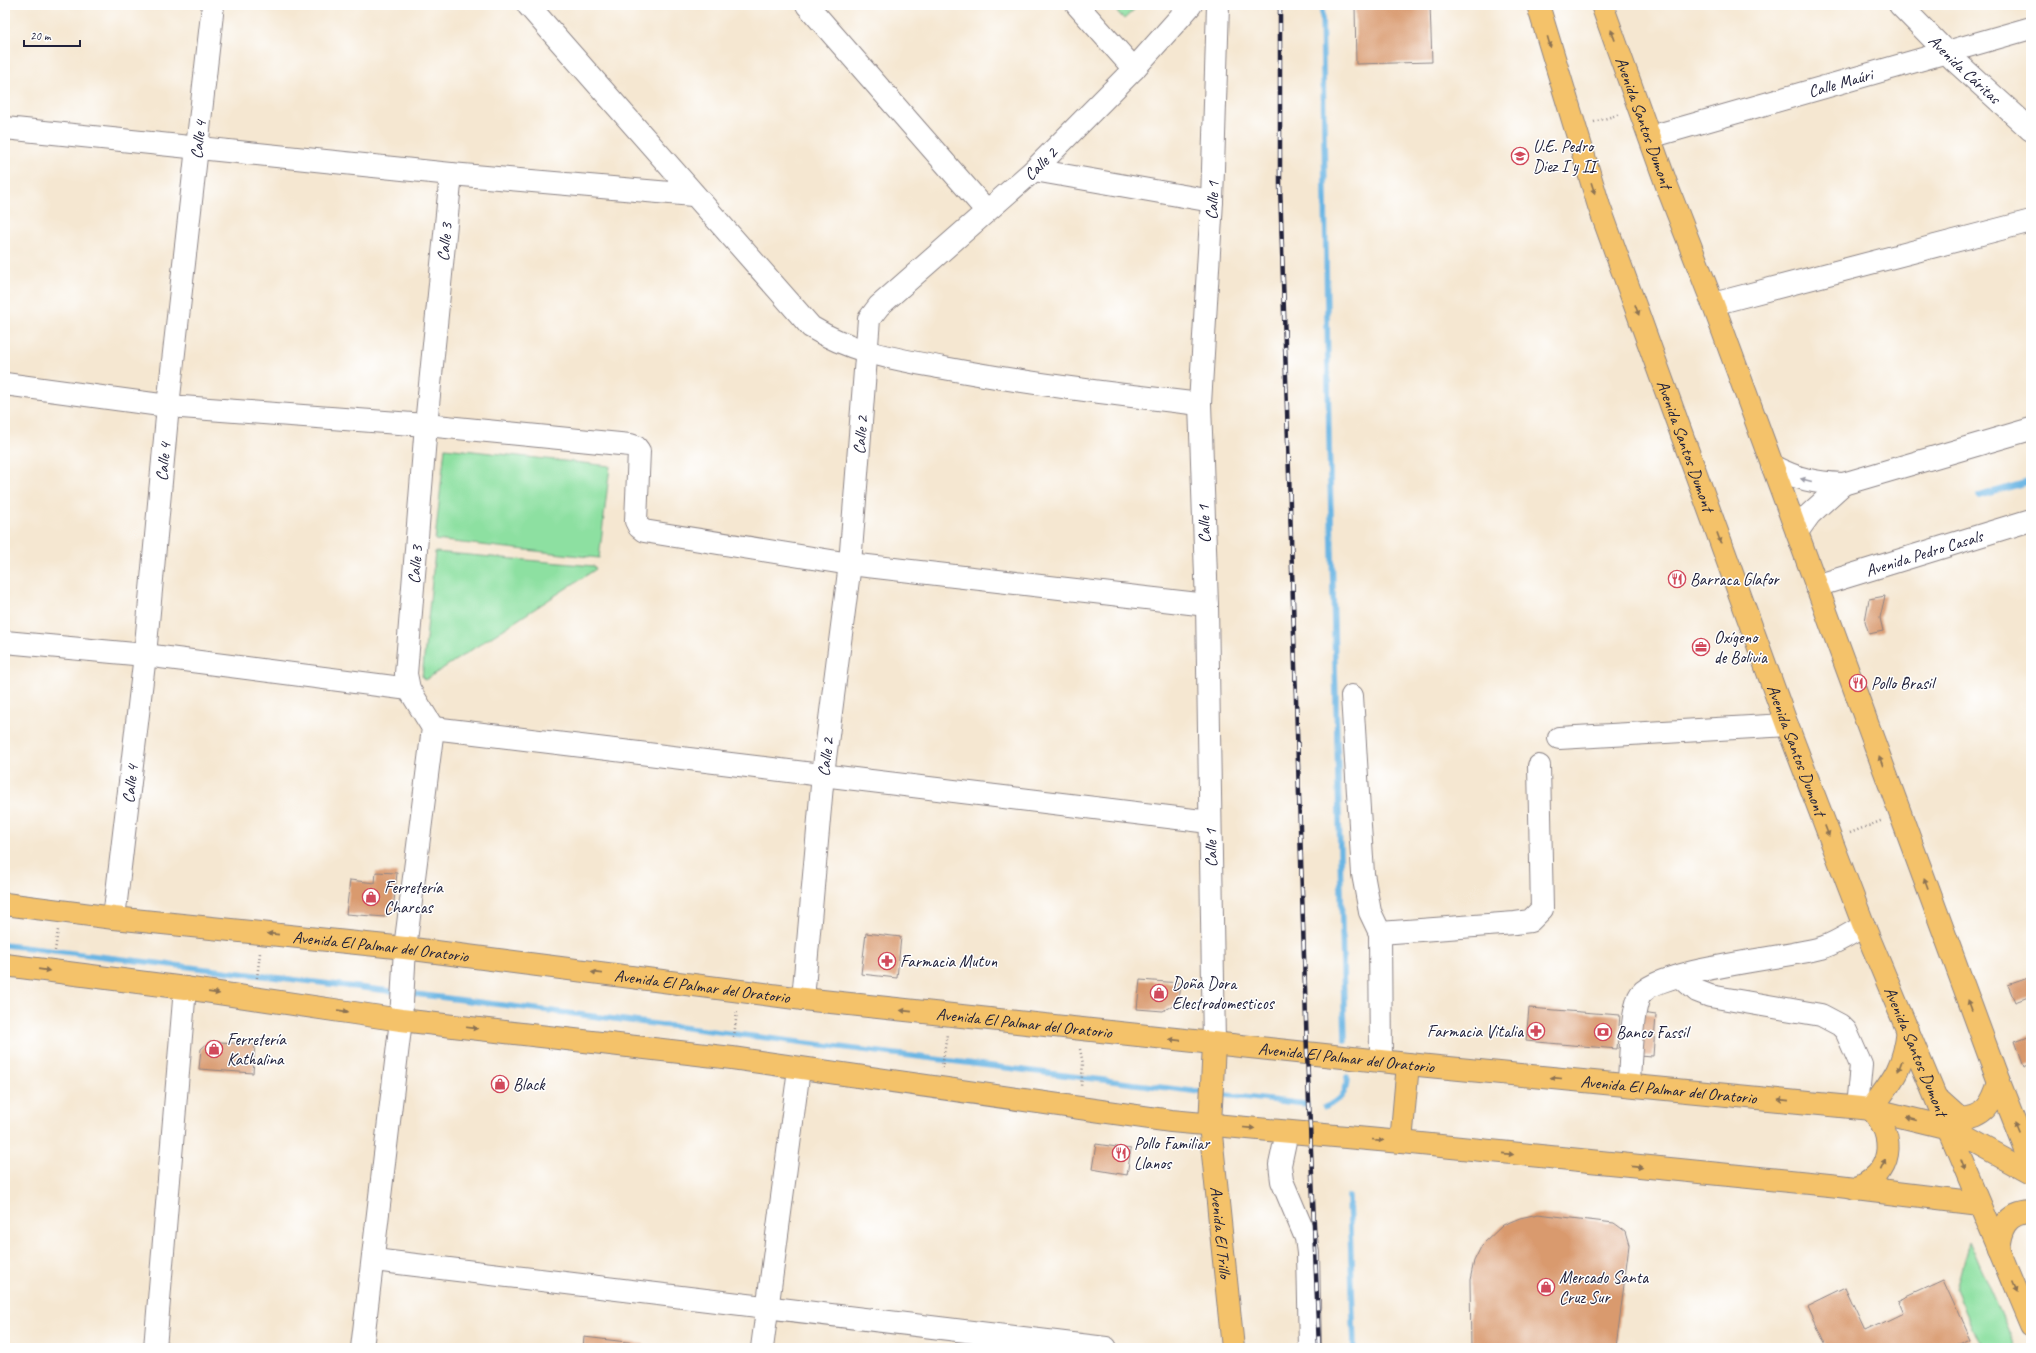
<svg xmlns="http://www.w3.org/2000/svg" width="2036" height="1353" viewBox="0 0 2036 1353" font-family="Caveat,sans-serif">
	<rect width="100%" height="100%" fill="#fff"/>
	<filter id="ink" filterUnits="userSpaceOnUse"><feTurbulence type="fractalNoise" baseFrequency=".025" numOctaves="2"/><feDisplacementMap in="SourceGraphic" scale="8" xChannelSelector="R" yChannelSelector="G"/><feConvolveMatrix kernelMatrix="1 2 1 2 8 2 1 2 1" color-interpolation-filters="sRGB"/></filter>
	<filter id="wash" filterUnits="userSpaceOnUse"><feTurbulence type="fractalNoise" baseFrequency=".012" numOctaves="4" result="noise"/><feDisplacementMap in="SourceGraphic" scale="16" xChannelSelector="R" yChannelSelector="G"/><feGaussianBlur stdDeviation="0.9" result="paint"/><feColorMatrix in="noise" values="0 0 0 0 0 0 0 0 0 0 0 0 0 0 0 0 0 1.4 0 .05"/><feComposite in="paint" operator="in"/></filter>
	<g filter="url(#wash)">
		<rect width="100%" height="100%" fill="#f5e7d1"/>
		<g fill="#8de0a1" stroke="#58816e">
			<polygon points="1111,5 1139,5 1124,19"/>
			<polygon points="445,448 610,466 599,558 435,540"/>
			<polygon points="435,552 594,566 596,569 425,680 422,677"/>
			<polygon points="1969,1240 2016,1348 1990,1348 1978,1339 1956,1289"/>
		</g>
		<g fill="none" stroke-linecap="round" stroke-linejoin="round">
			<g stroke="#6ab5e3" stroke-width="5.5">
				<polyline points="1322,5 1329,439 1345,1040"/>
				<polyline points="1979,496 2031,481"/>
				<polyline points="5,945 398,992"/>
				<polyline points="407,993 1208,1093"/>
				<polyline points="1216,1094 1306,1104"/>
				<path d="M1325 1107C1340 1101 1347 1094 1347 1077"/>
				<polyline points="1349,1196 1354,1348"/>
			</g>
		</g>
		<g id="blocks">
			<g fill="#d99a6e">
				<polygon points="1355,5 1430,5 1432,62 1356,64"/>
				<polygon points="1885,596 1880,618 1883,631 1869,634 1865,621 1869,599"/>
				<polygon points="376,872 397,873 393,911 385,917 346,914 350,880 375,883"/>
				<polygon points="866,933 901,937 897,978 861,974"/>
				<polygon points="2031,977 2031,996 2015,1002 2008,985"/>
				<polygon points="1140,980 1180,983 1178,1002 1163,1011 1137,1009"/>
				<polygon points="1529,1008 1620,1015 1617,1049 1526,1041"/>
				<polygon points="1642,1013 1656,1015 1653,1056 1638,1055"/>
				<polygon points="2031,1035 2031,1063 2024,1066 2015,1041"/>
				<polygon points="210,1041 255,1045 253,1073 199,1069 201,1049"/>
				<polygon points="1096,1144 1131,1149 1127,1175 1092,1169"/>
				<polygon points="1538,1214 1614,1223 1625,1231 1629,1245 1616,1348 1471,1348 1470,1280 1474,1261 1482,1245 1503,1225 1520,1218"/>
				<polygon points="1944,1280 1971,1339 1952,1348 1834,1348 1833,1346 1826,1348 1807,1307 1846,1288 1866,1331 1903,1313 1898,1301"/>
				<polygon points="584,1337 644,1344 644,1348 583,1348"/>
			</g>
		</g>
	</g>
	<g filter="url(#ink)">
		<use href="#blocks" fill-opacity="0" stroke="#8c8486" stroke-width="1"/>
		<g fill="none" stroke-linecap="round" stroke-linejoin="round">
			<defs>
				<g id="minor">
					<path d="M528 5 811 327C853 353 897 359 944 368 1029 384 1114 394 1200 404"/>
					<polyline points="807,5 986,210"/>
					<polyline points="1077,5 1134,69"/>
					<path id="s1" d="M1900 5 1954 60 2031 130"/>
					<polyline points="5,128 451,174 693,195"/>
					<path id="s2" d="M1650 137 2031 28"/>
					<polyline points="1034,170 1212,201"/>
					<polyline points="1713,304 2031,221"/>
					<polyline points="5,384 168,406 426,425 630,445 636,447 639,451 636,521 639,527 644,531 850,564 1207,605"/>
					<path d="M1772 466C1798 479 1814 483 1843 484L2031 429"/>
					<polyline points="1797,532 1810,514 1843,484"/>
					<path id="s3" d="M1816 586 2031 520"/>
					<polyline points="5,642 145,655 409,689"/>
					<polyline points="1352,696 1363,874 1370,912 1380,933 1381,1061"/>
					<polyline points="433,728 1210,822"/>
					<polyline points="1559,738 1787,725"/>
					<path id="s4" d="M114 918 145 655 168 406 213 5"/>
					<polyline points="1380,933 1515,923 1530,921 1542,909 1539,766"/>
					<polyline points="1681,977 1697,991 1710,996 1821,1015 1840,1025 1846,1031 1861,1065 1857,1107"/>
					<path id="s5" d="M803 999 823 774 850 564 869 319 879 306 1034 170 1134 69 1191 5"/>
					<path id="s6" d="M1214 1044 1207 605 1200 404 1212 201 1218 5"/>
					<path d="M1629 1084C1630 1063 1631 1016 1639 997 1651 969 1793 958 1824 947 1838 942 1851 933 1864 926"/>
					<polyline points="1287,1132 1280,1165 1282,1181 1306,1238 1308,1253 1310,1348"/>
					<polyline points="374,1260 1106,1348"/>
					<polyline points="155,1348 185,988"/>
					<path id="s7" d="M362 1348 401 1020 405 948 433 728 409 689 406 674 426 425 451 174"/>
					<polyline points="762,1348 799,1069"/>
				</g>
				<g id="major">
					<path id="s8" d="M1538 5 1599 206 1787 725 1864 926 2031 1326"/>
					<path id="s9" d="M1602 5 1667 186 1713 304 1999 1082 2031 1163"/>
					<path id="s10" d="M5 904 114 918 405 948 803 999 1408 1064 1871 1109 1949 1128 2031 1173"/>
					<polyline points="5,965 185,988 401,1020 732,1058 1171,1121 1401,1142 1839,1186 1979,1203"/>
					<path id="s11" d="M1214 1044 1210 1125 1233 1348"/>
					<path d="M1940 1101 1960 1119C1985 1117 1992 1105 1999 1082"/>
					<polyline points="1401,1142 1408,1064"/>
					<path d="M1855 1189C1893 1174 1897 1137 1871 1109 1894 1079 1904 1067 1908 1029"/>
					<path d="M1999 1250C2001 1229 2007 1213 2031 1212"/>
				</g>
			</defs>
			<use href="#minor" stroke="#8c8486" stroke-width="24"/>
			<use href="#major" stroke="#8c8486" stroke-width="24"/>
			<g stroke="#8c8486" stroke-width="2.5" stroke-dasharray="1 3" stroke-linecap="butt">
				<polyline points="1594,122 1620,114"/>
				<polyline points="1850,833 1883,820"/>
				<polyline points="55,951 58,930"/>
				<polyline points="257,978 260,953"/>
				<polyline points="734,1037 737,1011"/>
				<polyline points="1080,1049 1083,1064 1081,1087"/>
				<polyline points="942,1068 947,1034"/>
			</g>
			<use href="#minor" stroke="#fff" stroke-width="22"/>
			<use href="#major" stroke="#f4c26a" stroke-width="22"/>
			<defs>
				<polyline id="rail" points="1280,5 1280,184 1307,1052 1319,1348"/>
			</defs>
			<use href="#rail" stroke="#22223b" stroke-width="4.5"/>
			<use href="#rail" stroke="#fff" stroke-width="3" stroke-dasharray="9" stroke-linecap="butt"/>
		</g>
		<defs><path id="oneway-solid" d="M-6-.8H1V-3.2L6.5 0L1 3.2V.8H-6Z"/></defs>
		<g fill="#8b7252">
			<use href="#oneway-solid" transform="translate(1613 35) rotate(-110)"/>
			<use href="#oneway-solid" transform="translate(1549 42) rotate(74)"/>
			<use href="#oneway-solid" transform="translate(1593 188) rotate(72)"/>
			<use href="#oneway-solid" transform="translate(1637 310) rotate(70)"/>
			<use href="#oneway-solid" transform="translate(1719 538) rotate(70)"/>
			<use href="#oneway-solid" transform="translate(1881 761) rotate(-110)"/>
			<use href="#oneway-solid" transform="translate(1827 831) rotate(69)"/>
			<use href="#oneway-solid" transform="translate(1926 883) rotate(-110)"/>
			<use href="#oneway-solid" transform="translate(273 934) rotate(-174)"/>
			<use href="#oneway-solid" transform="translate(44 970) rotate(8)"/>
			<use href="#oneway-solid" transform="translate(597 973) rotate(-173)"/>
			<use href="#oneway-solid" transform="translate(214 993) rotate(8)"/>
			<use href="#oneway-solid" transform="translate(1970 1005) rotate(-110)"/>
			<use href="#oneway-solid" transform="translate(343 1011) rotate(8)"/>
			<use href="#oneway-solid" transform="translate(906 1011) rotate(-174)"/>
			<use href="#oneway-solid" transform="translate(472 1028) rotate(7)"/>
			<use href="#oneway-solid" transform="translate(1175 1040) rotate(-174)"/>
			<use href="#oneway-solid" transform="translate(1900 1066) rotate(110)"/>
			<use href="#oneway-solid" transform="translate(1556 1078) rotate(-175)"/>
			<use href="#oneway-solid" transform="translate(1783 1100) rotate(-174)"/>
			<use href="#oneway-solid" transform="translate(1911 1119) rotate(-165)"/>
			<use href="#oneway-solid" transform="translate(2017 1127) rotate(-112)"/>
			<use href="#oneway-solid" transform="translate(1249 1128) rotate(5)"/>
			<use href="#oneway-solid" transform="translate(1378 1140) rotate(5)"/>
			<use href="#oneway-solid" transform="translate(1508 1154) rotate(6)"/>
			<use href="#oneway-solid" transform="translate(1883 1164) rotate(-65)"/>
			<use href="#oneway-solid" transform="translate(1963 1165) rotate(68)"/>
			<use href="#oneway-solid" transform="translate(1637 1167) rotate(6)"/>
			<use href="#oneway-solid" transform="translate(2014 1285) rotate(67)"/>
		</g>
		<use fill="#9c9ca7" href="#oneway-solid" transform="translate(1806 480) rotate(-166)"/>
	</g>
	<defs>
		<symbol id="school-ring" viewBox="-11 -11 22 22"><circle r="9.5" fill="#fff" stroke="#d1495b" stroke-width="1.5"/><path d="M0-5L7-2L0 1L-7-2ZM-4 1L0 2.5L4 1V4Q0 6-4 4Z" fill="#d1495b"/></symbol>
		<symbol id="restaurant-ring" viewBox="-11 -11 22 22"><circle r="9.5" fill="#fff" stroke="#d1495b" stroke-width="1.5"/><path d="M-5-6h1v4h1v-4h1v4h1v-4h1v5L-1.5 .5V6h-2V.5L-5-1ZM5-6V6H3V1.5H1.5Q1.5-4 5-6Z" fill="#d1495b"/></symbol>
		<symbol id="office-ring" viewBox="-11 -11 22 22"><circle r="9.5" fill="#fff" stroke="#d1495b" stroke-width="1.5"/><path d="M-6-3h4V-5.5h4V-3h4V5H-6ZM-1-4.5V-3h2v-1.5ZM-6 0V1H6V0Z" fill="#d1495b"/></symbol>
		<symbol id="shop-ring" viewBox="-11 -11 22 22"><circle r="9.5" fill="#fff" stroke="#d1495b" stroke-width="1.5"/><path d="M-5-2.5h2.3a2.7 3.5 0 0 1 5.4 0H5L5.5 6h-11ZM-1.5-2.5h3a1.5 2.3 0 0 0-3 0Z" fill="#d1495b"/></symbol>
		<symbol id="pharmacy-ring" viewBox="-11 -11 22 22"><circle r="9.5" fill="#fff" stroke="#d1495b" stroke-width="1.5"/><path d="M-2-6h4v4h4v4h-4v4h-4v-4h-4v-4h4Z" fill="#d1495b"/></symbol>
		<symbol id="bank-ring" viewBox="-11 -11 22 22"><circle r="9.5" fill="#fff" stroke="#d1495b" stroke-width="1.5"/><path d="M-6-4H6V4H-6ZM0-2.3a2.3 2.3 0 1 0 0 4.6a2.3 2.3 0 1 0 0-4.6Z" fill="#d1495b"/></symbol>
	</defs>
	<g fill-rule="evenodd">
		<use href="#school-ring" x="1510" y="146" width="20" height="20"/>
		<use href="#restaurant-ring" x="1667" y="569" width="20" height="20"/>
		<use href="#office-ring" x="1691" y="637" width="20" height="20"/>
		<use href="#restaurant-ring" x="1848" y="673" width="20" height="20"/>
		<use href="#shop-ring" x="361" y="887" width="20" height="20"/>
		<use href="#pharmacy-ring" x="877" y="951" width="20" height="20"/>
		<use href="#shop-ring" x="1149" y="983" width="20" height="20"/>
		<use href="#pharmacy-ring" x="1526" y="1021" width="20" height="20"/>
		<use href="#bank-ring" x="1593" y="1022" width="20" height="20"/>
		<use href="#shop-ring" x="204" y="1039" width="20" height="20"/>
		<use href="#shop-ring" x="490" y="1074" width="20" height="20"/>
		<use href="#restaurant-ring" x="1111" y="1143" width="20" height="20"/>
		<use href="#shop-ring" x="1536" y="1277" width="20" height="20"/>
	</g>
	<g text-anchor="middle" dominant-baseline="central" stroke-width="3" stroke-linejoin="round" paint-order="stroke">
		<g font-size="17" fill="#22223b" stroke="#fff">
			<text stroke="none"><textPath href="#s1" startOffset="91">Avenida Cáritas</textPath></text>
			<text stroke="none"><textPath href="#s2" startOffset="198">Calle Maúri</textPath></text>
			<text stroke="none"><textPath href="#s9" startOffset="125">Avenida Santos Dumont</textPath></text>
			<text stroke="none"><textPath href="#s4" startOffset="783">Calle 4</textPath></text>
			<text stroke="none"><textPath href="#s5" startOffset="915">Calle 2</textPath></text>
			<text stroke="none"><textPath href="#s6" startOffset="844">Calle 1</textPath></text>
			<text stroke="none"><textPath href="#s7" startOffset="1119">Calle 3</textPath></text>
			<text stroke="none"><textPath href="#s5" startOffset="567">Calle 2</textPath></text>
			<text stroke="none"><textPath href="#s8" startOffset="465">Avenida Santos Dumont</textPath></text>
			<text stroke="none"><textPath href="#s4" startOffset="459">Calle 4</textPath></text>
			<text transform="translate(1204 524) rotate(-92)">Calle 1</text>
			<text stroke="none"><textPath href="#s3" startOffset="113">Avenida Pedro Casals</textPath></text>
			<text stroke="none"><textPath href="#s7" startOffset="795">Calle 3</textPath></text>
			<text stroke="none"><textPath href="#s8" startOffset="789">Avenida Santos Dumont</textPath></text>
			<text stroke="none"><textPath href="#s5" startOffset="243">Calle 2</textPath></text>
			<text stroke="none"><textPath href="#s4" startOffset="135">Calle 4</textPath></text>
			<text transform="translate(1211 848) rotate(-91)">Calle 1</text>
			<text stroke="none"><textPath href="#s10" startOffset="378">Avenida El Palmar del Oratorio</textPath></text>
			<text stroke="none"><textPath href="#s10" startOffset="702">Avenida El Palmar del Oratorio</textPath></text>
			<text stroke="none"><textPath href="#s10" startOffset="1026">Avenida El Palmar del Oratorio</textPath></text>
			<text stroke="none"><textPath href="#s8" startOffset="1113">Avenida Santos Dumont</textPath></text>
			<text stroke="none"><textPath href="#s10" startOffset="1350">Avenida El Palmar del Oratorio</textPath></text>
			<text stroke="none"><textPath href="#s10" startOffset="1674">Avenida El Palmar del Oratorio</textPath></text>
			<text stroke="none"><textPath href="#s11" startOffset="189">Avenida El Trillo</textPath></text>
		</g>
		<g font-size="17" fill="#22223b" stroke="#fff" text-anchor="start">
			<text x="1533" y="146">U.E. Pedro<tspan x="1533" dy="20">Diez I y II</tspan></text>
			<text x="1690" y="579">Barraca Glafor</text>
			<text x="1714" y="637">Oxígeno<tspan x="1714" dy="20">de Bolivia</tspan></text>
			<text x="1871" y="683">Pollo Brasil</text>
			<text x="384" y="887">Ferretería<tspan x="384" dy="20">Charcas</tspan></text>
			<text x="900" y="961">Farmacia Mutun</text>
			<text x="1172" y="983">Doña Dora<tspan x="1172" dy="20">Electrodomesticos</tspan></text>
			<text x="1523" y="1031" text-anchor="end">Farmacia Vitalia</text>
			<text x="1616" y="1032">Banco Fassil</text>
			<text x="227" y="1039">Ferretería<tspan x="227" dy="20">Kathalina</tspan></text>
			<text x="513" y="1084">Black</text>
			<text x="1134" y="1143">Pollo Familiar<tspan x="1134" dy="20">Llanos</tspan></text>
			<text x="1559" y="1277">Mercado Santa<tspan x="1559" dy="20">Cruz Sur</tspan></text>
		</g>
	</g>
	<rect width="2036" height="1353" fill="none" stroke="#fff" stroke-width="20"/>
	<path d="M24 40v6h56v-6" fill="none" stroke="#22223b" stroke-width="2"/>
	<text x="30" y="40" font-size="12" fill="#22223b" stroke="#ffffff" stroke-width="3" paint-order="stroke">20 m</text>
</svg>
